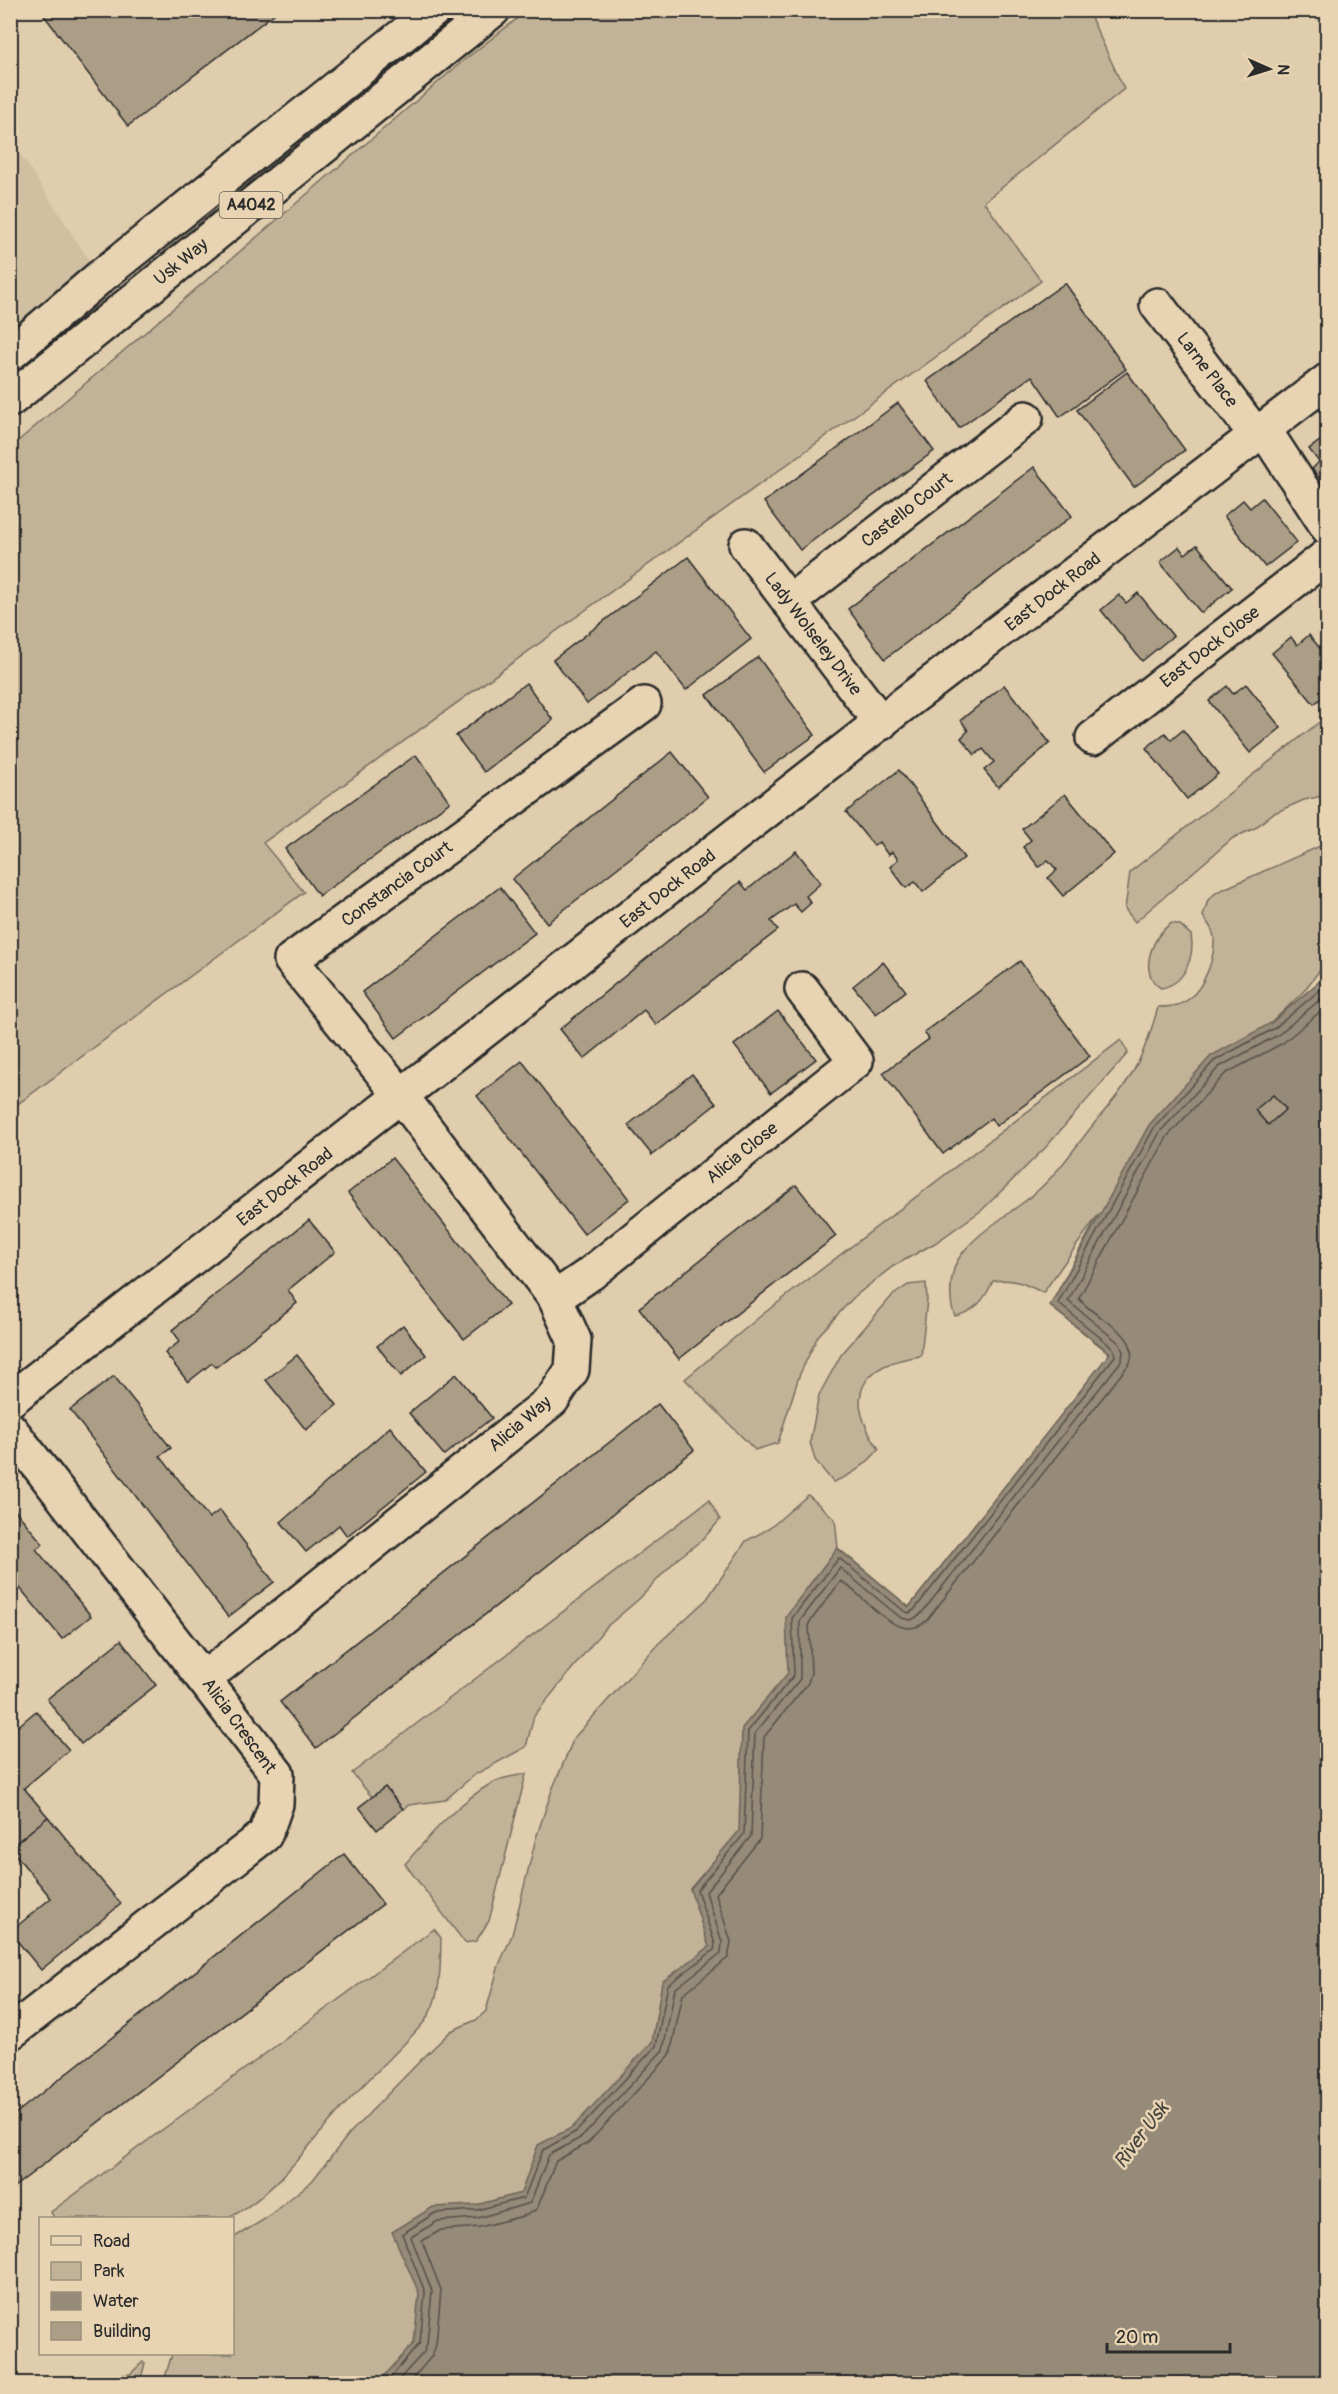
<svg xmlns="http://www.w3.org/2000/svg" width="1338" height="2394" viewBox="0 0 1338 2394" font-family="Pangolin,sans-serif">
	<rect width="100%" height="100%" fill="#e0cdad"/>
	<filter id="ink" filterUnits="userSpaceOnUse"><feTurbulence type="fractalNoise" baseFrequency=".0167" numOctaves="2"/><feDisplacementMap in="SourceGraphic" scale="12" xChannelSelector="R" yChannelSelector="G"/><feConvolveMatrix kernelMatrix="1 2 1 2 8 2 1 2 1" color-interpolation-filters="sRGB"/></filter>
	<g filter="url(#ink)">
		<polygon fill="#d0bfa1" points="10,138 100,277 10,354"/>
		<g fill="#c2b297" stroke="#766e61" stroke-width="1.5">
			<path d="M1019 11C1042 17 1065 10 1088 11L1124 89 984 202 1041 281 263 843 304 892 11 1109V447L464 60 527 11Z"/>
			<polygon points="1327,716 1327,795 1304,800 1272,814 1255,828 1233,838 1135,922 1125,909 1130,872"/>
			<path d="M1327 843V961L1303 992 1272 1022 1327 975 631 2383 163 2384 172 2354H232L233 2238 265 2219 312 2181 349 2134 421 2060 451 2031 476 2020 486 2011 499 1965 512 1935 536 1838 552 1790 574 1738 658 1644 707 1599 746 1541 770 1528 808 1495 835 1519 838 1548 909 1607 1110 1354 1050 1306 1098 1215 1043 1293C1026 1284 1013 1278 993 1281 985 1299 975 1312 955 1316 948 1302 950 1271 959 1258 976 1232 1012 1213 1035 1193 1056 1175 1072 1152 1089 1130 1101 1114 1115 1100 1126 1083 1141 1061 1151 1033 1158 1007 1164 1007 1171 1007 1177 1005 1200 999 1214 963 1214 942 1215 931 1208 924 1203 916L1208 900 1217 892Z"/>
			<path d="M1172 923 1180 925 1191 935C1195 957 1185 984 1161 988 1137 974 1152 935 1172 923Z"/>
			<polygon points="1121,1040 1128,1053 1046,1147 982,1210 935,1243 892,1267 854,1297 818,1336 799,1376 778,1443 755,1450 685,1379 763,1314"/>
			<path d="M926 1283 927 1300 921 1356C859 1364 843 1397 879 1449 867 1464 850 1476 833 1482L815 1460 810 1442 819 1395 841 1355 892 1296 908 1285Z"/>
			<polygon points="709,1500 720,1520 703,1539 676,1560 639,1599 605,1628 534,1716 526,1747 474,1775 445,1800 409,1805 403,1809 385,1787 372,1797 352,1773"/>
			<path d="M526 1774 489 1921 476 1941 465 1943 405 1864C430 1835 460 1800 494 1782 503 1777 516 1776 526 1774Z"/>
			<path d="M434 1929 441 1938C440 1969 442 1995 425 2021 398 2053 366 2080 339 2111 305 2149 275 2195 228 2218H54L51 2212Z"/>
			<polygon points="143,2362 145,2363 140,2383 95,2383 94,2380 130,2374"/>
		</g>
		<polygon fill="#968a78" stroke="#6b6459" stroke-width="1.5" points="1327,975 1327,2383 377,2384 414,2343 419,2293 392,2232 433,2207 476,2205 521,2193 538,2145 573,2127 652,2042 662,1982 709,1947 690,1889 739,1831 742,1728 788,1673 786,1616 837,1548 909,1607 1110,1353 1050,1306 1149,1125 1211,1056 1271,1023"/>
		<g fill="none" stroke-linecap="round" stroke-linejoin="round">
			<g stroke="#56514a" stroke-width="1.5">
				<polyline points="385,2384 420,2343 425,2292 402,2234 435,2213 477,2210 524,2198 543,2150 577,2131 656,2046 668,1985 714,1950 715,1944 697,1890 744,1834 748,1731 794,1675 792,1618 839,1558 904,1611 909,1613 914,1610 1115,1356 1113,1348 1058,1303 1154,1128 1214,1061 1275,1028 1328,983"/>
				<polyline points="395,2384 424,2352 427,2344 432,2291 411,2237 438,2221 478,2218 530,2203 549,2155 582,2137 663,2050 675,1989 721,1953 722,1942 706,1892 751,1836 755,1733 800,1679 800,1621 840,1568 901,1618 911,1620 920,1615 1122,1360 1123,1351 1119,1343 1068,1301 1160,1132 1219,1067 1278,1035 1328,993"/>
				<path d="M408 2384 432 2356 436 2345 441 2290 422 2241 441 2230 480 2227 527 2215 537 2209 556 2161 588 2143 670 2055 683 1994 728 1958 731 1942 716 1894 760 1839 764 1737 808 1683 811 1673 809 1623 841 1581C865 1595 899 1648 927 1620L1130 1363C1141 1330 1093 1320 1079 1298L1167 1137 1225 1074 1283 1043 1328 1005"/>
			</g>
		</g>
		<g fill="#ab9d86" stroke="#2b2b2b" stroke-width="1.5">
			<polygon points="40,10 279,10 128,126"/>
			<polygon points="1065,283 1126,369 1060,417 1032,376 959,428 927,381"/>
			<polygon points="1127,372 1185,450 1134,487 1077,410"/>
			<polygon points="898,403 934,451 800,550 764,502"/>
			<polygon points="1328,435 1328,489 1312,469 1319,462 1309,449"/>
			<polygon points="1034,467 1072,516 885,659 848,609"/>
			<polygon points="1262,498 1297,542 1265,567 1224,516 1243,500 1250,508"/>
			<polygon points="1197,545 1232,588 1201,613 1160,562 1179,547 1185,554"/>
			<polygon points="688,557 751,639 686,690 656,651 587,704 553,660"/>
			<polygon points="1138,593 1173,636 1142,661 1101,610 1119,595 1126,603"/>
			<polygon points="1309,635 1328,658 1328,693 1314,704 1272,653 1291,637 1297,645"/>
			<polygon points="758,657 815,735 764,772 707,695"/>
			<polygon points="526,683 553,720 484,772 456,736"/>
			<polygon points="1246,684 1281,728 1250,753 1209,701 1227,686 1233,694"/>
			<polygon points="1004,685 1050,743 998,787 984,770 994,762 983,749 975,755 961,738 968,731 961,720"/>
			<polygon points="1183,730 1218,774 1187,799 1146,748 1165,733 1171,740"/>
			<polygon points="672,752 708,797 547,923 512,879"/>
			<polygon points="416,755 450,802 319,896 285,849"/>
			<polygon points="899,770 964,858 923,892 915,882 906,888 890,867 898,859 892,852 888,855 879,842 874,846 846,812"/>
			<polygon points="1065,794 1114,854 1063,896 1048,878 1057,870 1048,860 1039,867 1023,847 1031,840 1022,829"/>
			<polygon points="796,851 821,883 806,896 811,903 801,912 794,904 771,921 778,930 656,1025 644,1010 584,1059 560,1029 740,882 747,890"/>
			<polygon points="500,887 535,933 396,1038 362,992"/>
			<polygon points="1020,961 1090,1056 996,1126 991,1118 943,1154 883,1073 929,1039 924,1032"/>
			<polygon points="883,962 906,991 876,1014 853,986"/>
			<polygon points="778,1011 816,1059 771,1093 734,1045"/>
			<polygon points="522,1061 629,1199 584,1234 477,1096"/>
			<polygon points="692,1074 716,1104 652,1155 628,1125"/>
			<polygon points="1273,1095 1286,1109 1268,1125 1255,1110"/>
			<polygon points="392,1158 508,1305 464,1339 348,1193"/>
			<polygon points="796,1185 836,1236 679,1359 639,1308"/>
			<polygon points="309,1220 335,1252 288,1290 297,1303 216,1367 212,1363 188,1382 165,1353 180,1341 172,1330"/>
			<polygon points="403,1325 426,1355 401,1376 377,1346"/>
			<polygon points="297,1355 337,1405 306,1430 266,1380"/>
			<polygon points="456,1374 492,1418 444,1455 409,1413"/>
			<polygon points="114,1376 171,1448 160,1456 209,1518 220,1510 274,1582 228,1617 70,1410"/>
			<polygon points="658,1404 694,1450 316,1748 280,1702"/>
			<polygon points="390,1427 426,1472 347,1536 339,1525 306,1552 281,1522"/>
			<polygon points="10,1504 43,1544 36,1549 91,1616 62,1639 10,1576"/>
			<polygon points="121,1640 156,1685 81,1744 47,1699"/>
			<polygon points="36,1711 69,1750 24,1788 48,1817 10,1848 10,1733"/>
			<polygon points="385,1787 403,1809 377,1830 359,1807"/>
			<polygon points="48,1817 121,1904 41,1970 10,1932 51,1898 10,1848"/>
			<polygon points="344,1854 383,1904 10,2190 10,2118"/>
		</g>
		<g fill="none" stroke-linecap="round" stroke-linejoin="round">
			<defs>
				<g id="street">
					<polyline points="1157,305 1256,435"/>
					<polyline points="1263,428 1328,528"/>
					<polyline points="746,545 881,723"/>
					<polyline points="789,602 1026,418"/>
					<polyline points="1093,738 1328,555"/>
					<polyline points="555,1298 590,1274 856,1061 802,989"/>
					<polyline points="10,1400 896,710 1328,380"/>
					<polyline points="10,1429 277,1774 276,1804 265,1835 10,2033"/>
					<polyline points="205,1678 552,1400 572,1370 574,1340 555,1298 402,1097 291,960 644,704"/>
				</g>
				<g id="primary">
					<polyline points="10,354 100,277 434,10"/>
					<polyline points="10,400 493,10"/>
				</g>
			</defs>
			<use href="#street" stroke="#2b2b2b" stroke-width="38"/>
			<use href="#primary" stroke="#2b2b2b" stroke-width="38"/>
			<use href="#street" stroke="#e8d4b2" stroke-width="33"/>
			<use href="#primary" stroke="#e8d4b2" stroke-width="33"/>
		</g>
	</g>
	<g text-anchor="middle" dominant-baseline="central" stroke-width="5" stroke-linejoin="round" paint-order="stroke">
		<rect fill="#e8d4b2" stroke="#645e54" stroke-width="1.5" x="219.5" y="192" width="63" height="26" rx="4.5"/>
		<g font-size="16" font-weight="bold" fill="#2b2b2b">
			<text x="251" y="205">A4042</text>
		</g>
		<g font-size="18" fill="#2b2b2b" stroke="#e8d4b2">
			<text transform="translate(181 262) rotate(-39)">Usk Way</text>
			<text transform="translate(1207 370) rotate(53)">Larne Place</text>
			<text transform="translate(907 510) rotate(-38)">Castello Court</text>
			<text transform="translate(1053 592) rotate(-38)">East Dock Road</text>
			<text transform="translate(813 634) rotate(53)">Lady Wolseley Drive</text>
			<text transform="translate(1210 647) rotate(-38)">East Dock Close</text>
			<text transform="translate(397 884) rotate(-36)">Constancia Court</text>
			<text transform="translate(668 889) rotate(-38)">East Dock Road</text>
			<text transform="translate(742 1153) rotate(-39)">Alicia Close</text>
			<text transform="translate(285 1187) rotate(-38)">East Dock Road</text>
			<text transform="translate(520 1424) rotate(-40)">Alicia Way</text>
			<text transform="translate(239 1726) rotate(54)">Alicia Crescent</text>
		</g>
		<g font-size="20" font-style="italic" fill="#46433e" stroke="#e8d4b2">
			<text transform="translate(1141 2135) rotate(-53)">River Usk</text>
		</g>
	</g>
	<rect width="1338" height="2394" fill="none" stroke="#e8d4b2" stroke-width="36"/>
	<rect x="18" y="18" width="1302" height="2358" fill="none" stroke="#2b2b2b" stroke-width="2" filter="url(#ink)"/>
	<rect x="39" y="2217" width="195" height="138" fill="#e8d4b2" stroke="#9c907c" stroke-width="1.5"/>
	<rect x="51" y="2236" width="30" height="9" fill="#e8d4b2" stroke="#9c907c" stroke-width="1.5"/>
	<text x="93" y="2247" font-size="18" fill="#2b2b2b">Road</text>
	<rect x="51" y="2262" width="30" height="18" fill="#c2b297" stroke="#9c907c" stroke-width="1.5"/>
	<text x="93" y="2277" font-size="18" fill="#2b2b2b">Park</text>
	<rect x="51" y="2292" width="30" height="18" fill="#968a78" stroke="#9c907c" stroke-width="1.5"/>
	<text x="93" y="2307" font-size="18" fill="#2b2b2b">Water</text>
	<rect x="51" y="2322" width="30" height="18" fill="#ab9d86" stroke="#9c907c" stroke-width="1.5"/>
	<text x="93" y="2337" font-size="18" fill="#2b2b2b">Building</text>
	<g transform="translate(1269 69) rotate(93)" stroke="#e8d4b2" stroke-width="4.5" paint-order="stroke">
	<path d="M0-4.5L10 22L0 15L-10 22Z" fill="#2b2b2b"/>
	<text y="-9" font-size="16" font-weight="bold" text-anchor="middle" fill="#2b2b2b">N</text>
	</g>
	<path d="M1107 2343v9h123v-9" fill="none" stroke="#2b2b2b" stroke-width="3"/>
	<text x="1116" y="2343" font-size="18" fill="#2b2b2b" stroke="#e8d4b2" stroke-width="4.5" paint-order="stroke">20 m</text>
</svg>
